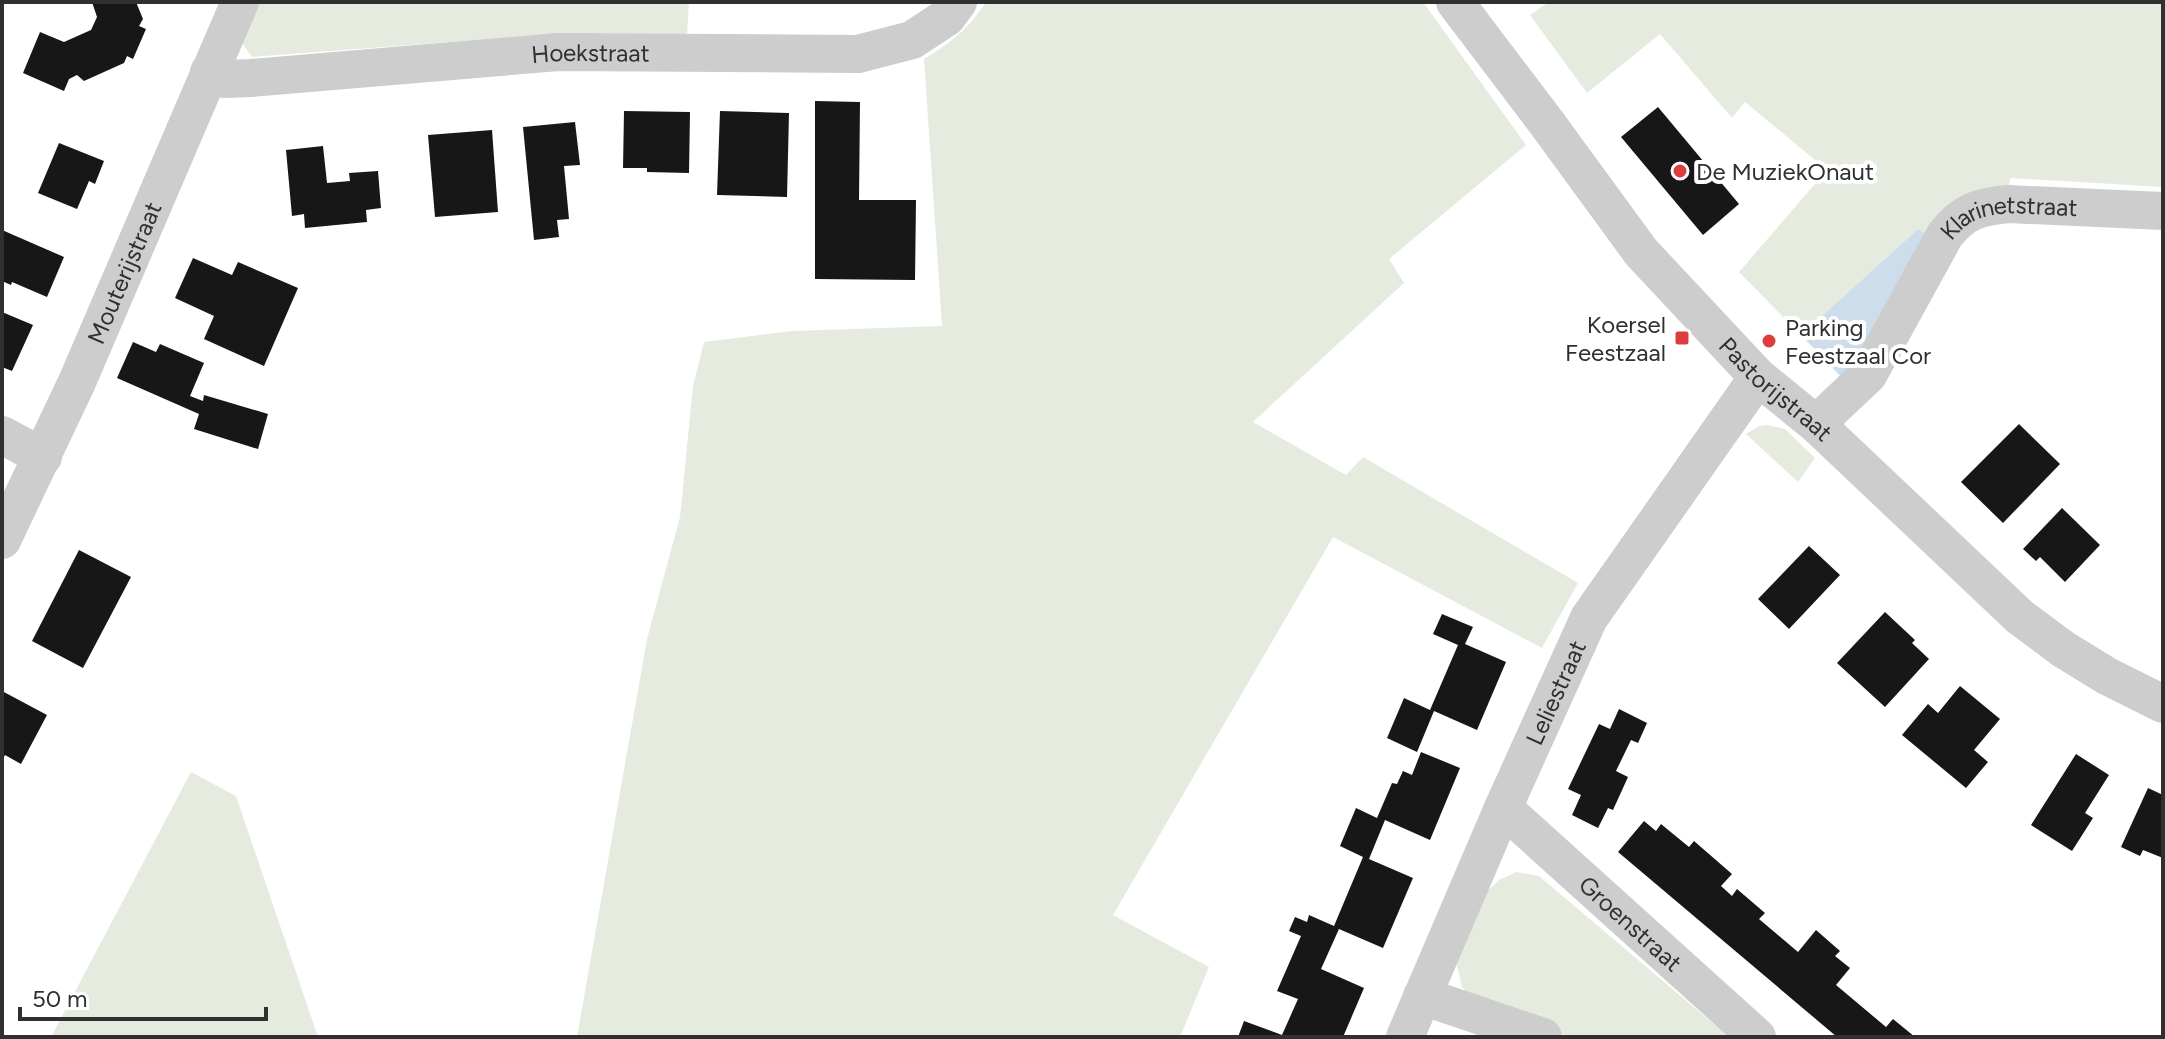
<svg xmlns="http://www.w3.org/2000/svg" width="2165" height="1039" viewBox="0 0 2165 1039" font-family="Figtree,sans-serif">
	<rect width="100%" height="100%" fill="#fff"/>
	<g fill="#e5ecdf">
		<polygon points="255,2 689,2 687,35 556,34 252,57 242,43"/>
		<path d="M986 2H1423L1526 145 1389 259 1404 283 1253 422 1346 475 1363 457 1578 583 1542 648 1333 537 1113 915 1209 967 1180 1037H577L647 639 680 517 693 386 704 342 792 331 942 326 924 59C952 42 968 29 986 2Z"/>
		<polygon points="1549,2 2163,2 2163,187 2010,178 2008,192 1931,236 1918,229 1801,335 1739,272 1827,170 1745,102 1732,118 1660,34 1587,93 1530,15"/>
		<polygon points="1768,425 1785,429 1815,458 1798,482 1746,434 1759,426"/>
		<polygon points="191,772 236,796 318,1037 51,1037"/>
		<polygon points="1516,872 1539,876 1729,1037 1570,1037 1475,1003 1462,987 1455,957 1482,896 1499,880"/>
	</g>
	<polygon fill="#cdddeb" points="1918,229 1931,236 1846,382 1801,335"/>
	<g fill="#171717">
		<polygon points="92,2 136,2 143,19 139,26 146,29 133,59 127,56 124,63 84,81 77,75 69,79 64,91 23,73 40,32 64,42 91,30 97,17"/>
		<polygon points="815,101 860,102 859,200 916,200 915,280 815,279"/>
		<polygon points="1658,107 1739,204 1703,235 1621,137"/>
		<polygon points="624,111 690,112 689,173 647,172 647,168 623,168"/>
		<polygon points="720,111 789,113 787,197 717,195"/>
		<polygon points="575,122 580,165 564,166 569,219 557,220 559,237 534,240 523,127"/>
		<polygon points="492,130 498,212 435,217 428,135"/>
		<polygon points="59,143 104,161 95,184 89,181 77,209 38,193"/>
		<polygon points="323,146 327,183 350,181 349,173 378,171 381,208 366,210 367,222 305,228 304,214 292,216 286,150"/>
		<polygon points="2,230 64,257 47,297 12,282 11,285 2,281"/>
		<polygon points="193,258 232,275 238,262 298,288 264,366 204,339 214,316 175,298"/>
		<polygon points="2,312 33,325 12,371 2,367"/>
		<polygon points="133,342 156,352 160,344 204,363 190,396 203,401 204,395 268,414 258,449 194,429 199,414 117,378"/>
		<polygon points="2019,424 2060,464 2003,523 1961,482"/>
		<polygon points="2062,508 2100,545 2065,582 2040,557 2036,561 2023,549"/>
		<polygon points="1809,546 1840,575 1789,629 1758,599"/>
		<polygon points="79,550 131,577 83,668 32,641"/>
		<polygon points="1885,612 1915,640 1912,643 1929,659 1885,707 1837,663"/>
		<polygon points="1442,614 1473,627 1465,644 1506,662 1477,730 1434,711 1417,752 1387,738 1404,698 1430,710 1458,645 1433,634"/>
		<polygon points="1960,686 2000,719 1974,750 1988,762 1966,788 1902,735 1928,704 1938,713"/>
		<polygon points="2,691 47,715 21,764 5,755 2,761"/>
		<polygon points="1619,709 1647,723 1638,743 1631,740 1616,771 1628,777 1613,810 1608,808 1598,828 1572,815 1581,795 1568,789 1599,724 1610,729"/>
		<polygon points="1421,752 1460,768 1430,840 1385,820 1369,859 1413,878 1383,948 1339,929 1321,969 1364,988 1343,1037 1238,1037 1244,1021 1282,1035 1298,999 1277,991 1301,936 1289,931 1295,917 1307,922 1309,915 1334,926 1363,857 1340,846 1356,808 1377,818 1392,783 1397,784 1403,771 1412,775"/>
		<polygon points="2076,754 2109,775 2085,813 2093,818 2072,851 2031,825"/>
		<polygon points="2148,788 2163,795 2163,858 2143,850 2140,856 2121,847"/>
		<polygon points="1644,821 1656,831 1661,824 1689,847 1694,841 1732,874 1721,886 1732,896 1737,889 1765,913 1759,919 1798,952 1816,930 1840,951 1835,956 1850,968 1836,985 1886,1027 1893,1019 1915,1037 1837,1037 1618,852"/>
	</g>
	<g fill="none" stroke-linecap="round" stroke-linejoin="round">
		<g stroke="#cdcdcd" stroke-width="38">
			<path id="s1" d="M1455 2 1546 122 1641 252 1758 377 1816 424 2020 617 2063 649 2107 676 2163 704"/>
			<path id="s2" d="M209 72 225 79 251 78 558 52 858 54 912 40 947 17 958 2"/>
			<path id="s3" d="M1816 424 1868 375 1945 235C1964 211 1978 207 2008 204L2163 211"/>
			<polyline points="2,435 43,457"/>
			<path id="s4" d="M2 540 77 382 240 2"/>
			<path id="s5" d="M1503 808 1757 1037"/>
			<polyline points="1422,996 1543,1037"/>
			<path id="s6" d="M1405 1037 1503 808 1589 618 1758 377"/>
		</g>
	</g>
	<g fill="#dc3e3d" stroke="#fff" stroke-width="3">
		<circle cx="1680" cy="171" r="8"/>
		<rect x="1674" y="330" width="16" height="16" rx="4"/>
		<circle cx="1769" cy="341" r="8"/>
	</g>
	<g text-anchor="middle" dominant-baseline="central" stroke-width="8" stroke-linejoin="round" paint-order="stroke">
		<g font-size="24" fill="#303030" stroke="#fff">
			<text stroke="none"><textPath href="#s2" startOffset="384">Hoekstraat</textPath></text>
			<text stroke="none"><textPath href="#s3" startOffset="302">Klarinetstraat</textPath></text>
			<text stroke="none"><textPath href="#s4" startOffset="294">Mouterijstraat</textPath></text>
			<text stroke="none"><textPath href="#s1" startOffset="504">Pastorijstraat</textPath></text>
			<text stroke="none"><textPath href="#s6" startOffset="376">Leliestraat</textPath></text>
			<text stroke="none"><textPath href="#s5" startOffset="172">Groenstraat</textPath></text>
		</g>
		<g font-size="24" fill="#303030" stroke="#fff" text-anchor="start">
			<text x="1696" y="171">De MuziekOnaut</text>
			<text x="1666" y="324" text-anchor="end">Koersel<tspan x="1666" dy="28">Feestzaal</tspan></text>
			<text x="1785" y="327">Parking<tspan x="1785" dy="28">Feestzaal Cor</tspan></text>
		</g>
	</g>
	<rect width="2165" height="1039" fill="none" stroke="#303030" stroke-width="8"/>
	<path d="M20 1007v12h246v-12" fill="none" stroke="#303030" stroke-width="4"/>
	<text x="32" y="1007" font-size="24" fill="#303030" stroke="#ffffff" stroke-width="6" paint-order="stroke">50 m</text>
</svg>
